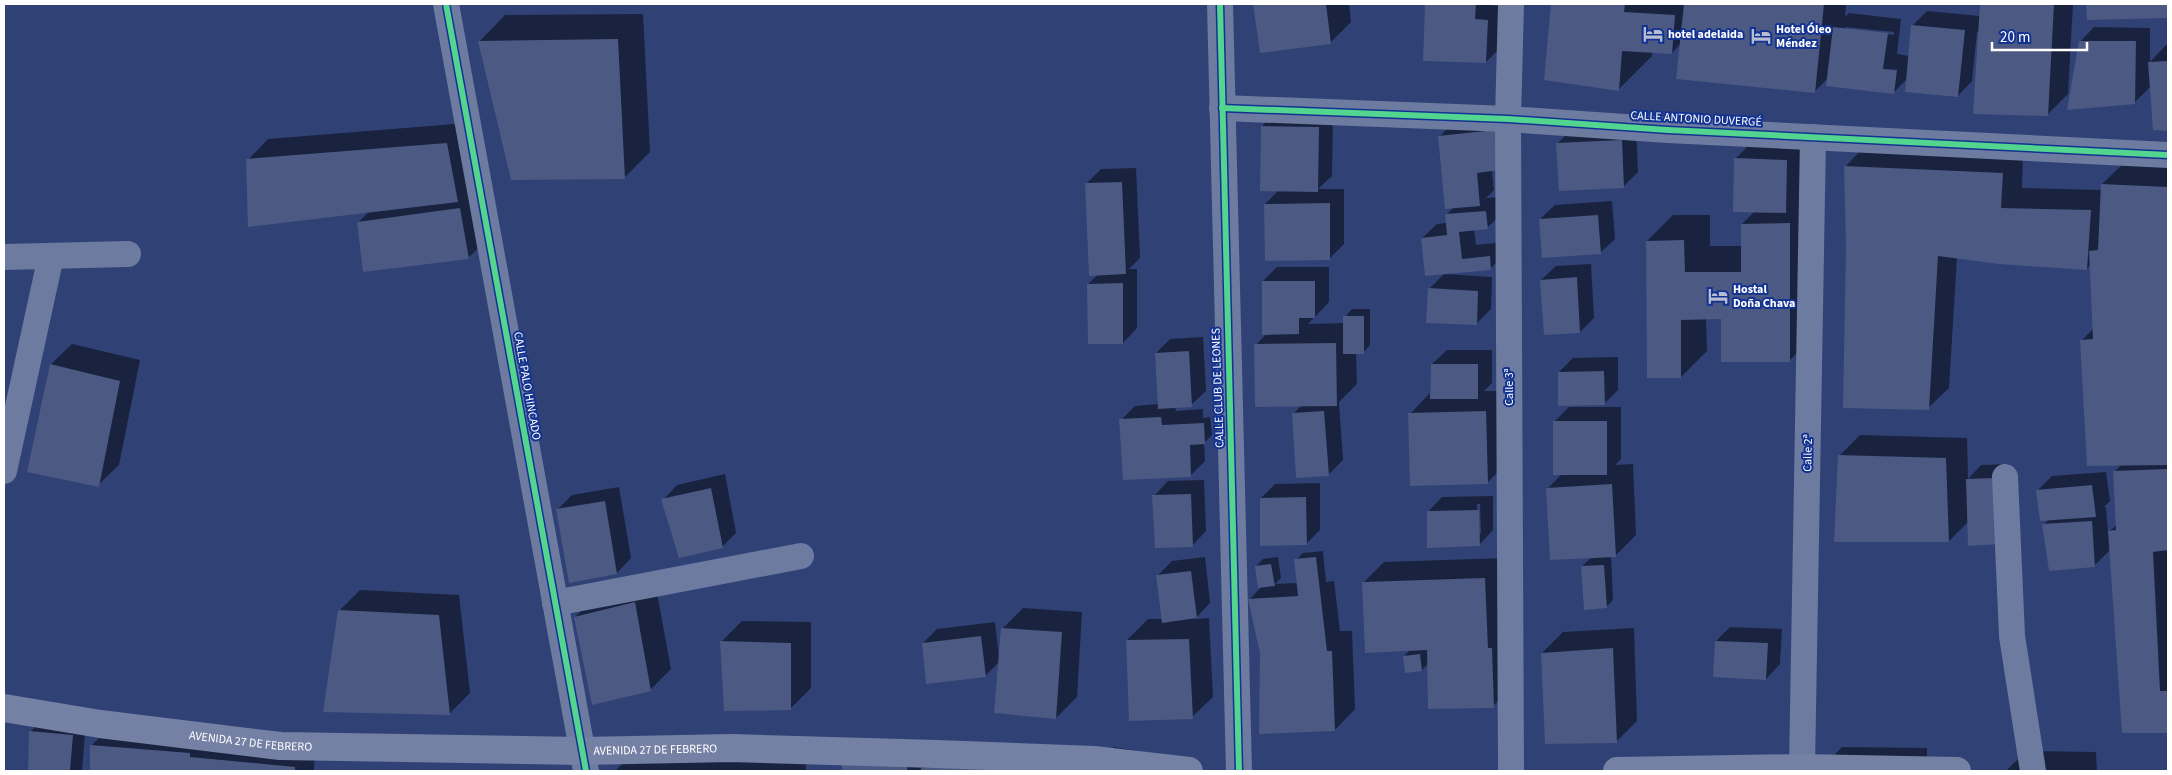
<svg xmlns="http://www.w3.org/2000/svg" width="2172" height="775" viewBox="0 0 2172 775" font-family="'Source Sans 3',sans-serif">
	<rect width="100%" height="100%" fill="#304175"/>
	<g fill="#0007" fill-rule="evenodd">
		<polygon points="1254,4 1349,4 1351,22 1331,42 1261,52"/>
		<polygon points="1426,4 1489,4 1489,5 1502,6 1500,48 1486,62 1424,60"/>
		<path d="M1552 4H1846L1845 17 1849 13 1901 19 1897 54 1909 56 1912 26 1927 11 1980 16 1981 4H2073L2068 94 2047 115 1979 32H1977L1972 81 1958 96 1907 79 1894 92 1829 77 1814 92 1681 43 1672 53 1652 52V56L1619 89 1545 79ZM1845 27 1894 32V35L1845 30Z"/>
		<polygon points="2087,4 2168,4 2168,16 2089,19"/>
		<polygon points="643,14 650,152 624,178 480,41 505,15"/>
		<polygon points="2094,27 2150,28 2150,62 2168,43 2168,130 2154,129 2151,86 2135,102 2080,42"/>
		<polygon points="1277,112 1333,113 1332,176 1318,189 1344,189 1344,244 1330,258 1265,204 1279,190 1262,126"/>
		<polygon points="1509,117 1492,170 1494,190 1486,198 1500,197 1501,214 1487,228 1474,230 1476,245 1504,242 1505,254 1491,268 1426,275 1422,238 1437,224 1447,223 1446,215 1454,207 1440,136 1454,122"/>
		<polygon points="467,123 490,237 469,257 364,271 358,223 369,211 248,160 268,139"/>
		<polygon points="1636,126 1638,172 1624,186 1557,144 1572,129"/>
		<polygon points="1750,144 1801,146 1816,334 1790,360 1722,318 1706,318 1707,351 1681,377 1647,241 1673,215 1710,215 1710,246 1742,246 1742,224 1755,211 1735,159"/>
		<polygon points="1866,145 2023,152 2022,188 2102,190 2102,184 2123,164 2168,166 2168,525 2130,528 2131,531 2168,528 2168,732 2123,732 2111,549 2095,565 2044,525 2049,519 2037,491 2052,476 2106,472 2110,501 2104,507 2106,507 2108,533 2117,524 2114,472 2122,464 2082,340 2094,328 2090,265 2087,269 1957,257 1949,388 1928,408 1848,246 1846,166"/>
		<polygon points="1136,168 1140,258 1129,269 1137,269 1137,328 1123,343 1088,284 1099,274 1086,184 1101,169"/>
		<polygon points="1612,201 1615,239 1600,253 1540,219 1555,205"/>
		<polygon points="1591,264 1594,318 1580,332 1541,280 1556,266"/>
		<polygon points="1277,267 1329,267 1329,302 1308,324 1345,323 1345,317 1352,309 1370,309 1370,345 1363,353 1356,353 1357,384 1339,402 1343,460 1328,475 1293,414 1302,405 1256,345 1267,333 1263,281"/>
		<polygon points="1444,274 1492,277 1491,309 1476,324 1429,289"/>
		<polygon points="1203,337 1206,391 1191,405 1175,406 1176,411 1203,409 1203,418 1210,417 1212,435 1204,443 1205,461 1191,475 1121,420 1135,406 1159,404 1156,353 1170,339"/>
		<polygon points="72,344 140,360 119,465 98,485 51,364"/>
		<polygon points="1447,350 1492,350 1492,383 1484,391 1506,391 1508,462 1488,482 1410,414 1430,393 1432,364"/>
		<polygon points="1618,357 1618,390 1604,404 1559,372 1573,358"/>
		<polygon points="1569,407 1621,407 1621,459 1615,465 1633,464 1636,535 1615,556 1611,556 1613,600 1606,607 1582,566 1592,557 1548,488 1562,474 1554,422"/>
		<polygon points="1860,435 1967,438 1968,479 1981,465 2010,464 2014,529 1969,521 1949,541 1839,456"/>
		<polygon points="725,474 736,533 722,547 663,500 677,485"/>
		<polygon points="1204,480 1206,531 1192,546 1154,496 1168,481"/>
		<polygon points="1320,483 1320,530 1306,544 1261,498 1275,484"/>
		<polygon points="619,487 631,558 617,573 557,510 572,495"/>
		<path d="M1493 496V530L1479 545 1428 512 1442 497ZM1477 504H1480L1481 533H1478Z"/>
		<polygon points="1323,551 1326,582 1334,581 1340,631 1352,631 1355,709 1335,730 1261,653 1250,599 1262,586 1256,566 1263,559 1278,557 1281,578 1275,584 1298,583 1296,560 1303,553"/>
		<polygon points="1205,557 1210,603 1195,619 1209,618 1213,697 1192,717 1127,640 1148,619 1163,619 1158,575 1172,561"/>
		<polygon points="1506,558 1507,692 1493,706 1429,663 1422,670 1404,656 1410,650 1363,583 1384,562"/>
		<polygon points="655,582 671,669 650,690 575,617 596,596"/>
		<polygon points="360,590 459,595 470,693 449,714 340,610"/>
		<polygon points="1023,608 1082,612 1077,697 1056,718 1000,661 985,676 923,643 937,629 995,622 999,657 1003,628"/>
		<polygon points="742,621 811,622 811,688 790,709 721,642"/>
		<polygon points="1730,627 1782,629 1780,664 1766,679 1716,641"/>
		<polygon points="1634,628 1637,721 1616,742 1542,653 1563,632"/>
		<polygon points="45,717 86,721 82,771 29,771 30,732"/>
		<polygon points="117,720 315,747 314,771 91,771 91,746"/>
		<polygon points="1012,743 1014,767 1106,754 1114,747 1180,758 1178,771 843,771 843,764 943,747"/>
		<polygon points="1842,747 1927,748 1927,771 1818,771"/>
		<polygon points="805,749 806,771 615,771 636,750"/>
		<polygon points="2026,751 2096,752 2097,771 2006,771"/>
		<polygon points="1956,770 1993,771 1954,771"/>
	</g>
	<g fill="#4b5983">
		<polygon points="1253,4 1326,4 1331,44 1260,53"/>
		<polygon points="1425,4 1476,4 1475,19 1488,20 1486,63 1423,61"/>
		<polygon points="1551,4 1625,4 1624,12 1675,15 1672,54 1622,51 1619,91 1544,80"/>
		<polygon points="1684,4 1824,4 1815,93 1676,79"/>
		<polygon points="1980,4 2054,4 2048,116 1973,114"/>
		<polygon points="2086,4 2168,4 2168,18 2087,20"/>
		<polygon points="1911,25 1965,30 1958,97 1905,92"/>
		<polygon points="1833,27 1888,33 1883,69 1897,70 1894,94 1826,86"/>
		<polygon points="618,39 625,179 511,180 478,41"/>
		<polygon points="2079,41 2136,41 2135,104 2067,110"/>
		<polygon points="2168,61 2168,131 2153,130 2148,62"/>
		<polygon points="1261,126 1319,127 1318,192 1260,191"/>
		<polygon points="1495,130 1499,170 1477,173 1480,206 1445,209 1438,136"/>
		<polygon points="1622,140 1624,188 1559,191 1556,143"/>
		<polygon points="447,143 458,202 248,227 246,159"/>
		<polygon points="1734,158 1787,160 1786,213 1733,212"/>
		<polygon points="1844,166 2003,173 2001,208 2091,210 2087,270 1999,264 1938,256 1929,410 1843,408 1846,246"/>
		<polygon points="1122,182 1126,274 1089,276 1085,183"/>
		<polygon points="2101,184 2168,187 2168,465 2087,466 2080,340 2093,339 2089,251 2098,250"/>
		<polygon points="1330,203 1330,260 1265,261 1264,204"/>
		<polygon points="460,208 469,259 363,272 357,222"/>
		<polygon points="1486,211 1488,229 1459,232 1462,259 1490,256 1491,270 1425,276 1421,238 1447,235 1445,214"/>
		<polygon points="1598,215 1601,254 1542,258 1539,219"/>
		<polygon points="1790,223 1790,362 1721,362 1721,319 1681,320 1681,378 1647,378 1646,241 1684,240 1685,272 1741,272 1741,224"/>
		<polygon points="1577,277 1580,333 1544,335 1540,280"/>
		<polygon points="1262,281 1315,281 1315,318 1299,318 1299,334 1262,335"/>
		<polygon points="1123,283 1123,344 1088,344 1087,284"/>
		<polygon points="1428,288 1478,291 1477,325 1426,323"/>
		<rect x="1343" y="316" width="21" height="38"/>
		<polygon points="1336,343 1337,406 1255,407 1254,344"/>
		<polygon points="1189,351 1192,407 1158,409 1155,353"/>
		<polygon points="50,364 120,381 99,487 27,472"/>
		<polygon points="1431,364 1478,364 1478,399 1430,399"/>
		<polygon points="1604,371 1605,405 1558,406 1558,372"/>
		<polygon points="1324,411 1329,476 1296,478 1292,413"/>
		<polygon points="1486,411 1488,484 1410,486 1408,413"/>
		<polygon points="1161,417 1162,425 1204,423 1205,444 1190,445 1191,477 1123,480 1119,419"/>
		<rect x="1553" y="421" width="54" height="54"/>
		<polygon points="1838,455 1946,458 1949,542 1834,542"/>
		<polygon points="2168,469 2168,550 2153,552 2160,691 2168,691 2168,733 2122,733 2108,531 2116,530 2113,471"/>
		<polygon points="1996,478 2000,544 1968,546 1966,479"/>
		<polygon points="1612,484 1616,557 1550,560 1546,488"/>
		<polygon points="2092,485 2096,517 2040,521 2036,490"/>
		<polygon points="711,488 723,548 679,558 661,499"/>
		<polygon points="1191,494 1193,547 1155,548 1152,495"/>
		<polygon points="1306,497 1307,545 1260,546 1260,498"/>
		<polygon points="605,501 617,574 569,583 556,509"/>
		<polygon points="1479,510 1480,546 1427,548 1427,511"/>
		<polygon points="2092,521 2095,567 2049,571 2042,524"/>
		<polygon points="1316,557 1327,651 1332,651 1335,731 1259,734 1260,653 1248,599 1298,596 1294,559"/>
		<polygon points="1271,564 1275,586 1258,588 1255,566"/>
		<polygon points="1604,565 1607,608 1584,610 1581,566"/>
		<polygon points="1191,571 1197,618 1162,623 1156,575"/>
		<polygon points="1485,578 1488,648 1492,648 1494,708 1428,709 1427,650 1365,653 1362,582"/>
		<polygon points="635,602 651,691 592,705 574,617"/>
		<polygon points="338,610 439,615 450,715 323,712"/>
		<polygon points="1001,628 1062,632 1056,719 994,713"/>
		<polygon points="981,636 986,677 926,684 922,643"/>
		<polygon points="1189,639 1193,719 1129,721 1126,640"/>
		<polygon points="720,641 791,643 791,710 724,711"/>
		<polygon points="1715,641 1768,643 1766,680 1713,677"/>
		<polygon points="1613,648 1617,743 1545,744 1541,653"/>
		<polygon points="1420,654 1422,671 1405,673 1403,656"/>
		<polygon points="29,731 73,735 70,771 28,771"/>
		<polygon points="90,745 190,753 190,757 295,767 295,771 90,771"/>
		<polygon points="842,763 908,763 907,771 842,771"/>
		<polygon points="992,763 993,771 921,771 921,768"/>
	</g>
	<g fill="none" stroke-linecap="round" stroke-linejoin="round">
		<g stroke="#6d7ba0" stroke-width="26">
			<polyline points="446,4 586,771"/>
			<polyline points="1220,4 1239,771"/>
			<polyline points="1511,4 1508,119 1511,771"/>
			<polyline points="1222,108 1508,119 1668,130 2168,155"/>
			<polyline points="4,257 128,254"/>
			<polyline points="4,471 51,256"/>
			<polyline points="2005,477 2012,636 2033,771"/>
			<polyline points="555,603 801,556"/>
			<polyline points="1802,768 1813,137"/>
		</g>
		<g stroke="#7481a4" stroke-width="28">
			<path id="s1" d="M4 708 100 724 280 746 582 751 731 748 936 754 1094 760 1189 771"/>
			<polyline points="1617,771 1802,768 1957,771"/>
		</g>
		<defs>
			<g id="cycleway">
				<polyline points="446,4 586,771"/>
				<polyline points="1220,4 1239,771"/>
				<polyline points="1222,108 1508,119 1668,130 2168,155"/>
			</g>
		</defs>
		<use href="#cycleway" stroke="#133392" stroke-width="9"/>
		<use href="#cycleway" stroke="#53d58f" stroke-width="6"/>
	</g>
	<defs>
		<symbol id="hotel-bare" viewBox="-9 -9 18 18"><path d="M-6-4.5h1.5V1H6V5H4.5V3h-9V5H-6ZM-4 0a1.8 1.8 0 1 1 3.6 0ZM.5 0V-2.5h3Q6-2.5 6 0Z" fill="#b7bccf" stroke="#133392" stroke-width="2.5" paint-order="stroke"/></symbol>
	</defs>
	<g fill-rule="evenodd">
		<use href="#hotel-bare" x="1639" y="20" width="28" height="28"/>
		<use href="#hotel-bare" x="1747" y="22" width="28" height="28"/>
		<use href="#hotel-bare" x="1704" y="282" width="28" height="28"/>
	</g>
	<g text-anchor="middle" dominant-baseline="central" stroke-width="4" stroke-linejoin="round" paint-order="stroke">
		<g font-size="12" font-weight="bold" fill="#fff" stroke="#133392" text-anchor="start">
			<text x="1776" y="29">Hotel Óleo<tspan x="1776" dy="14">Méndez</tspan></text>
			<text x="1668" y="34">hotel adelaida</text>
			<text x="1733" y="289">Hostal<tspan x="1733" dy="14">Doña Chava</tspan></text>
		</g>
		<g font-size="12" fill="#fff" stroke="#133392">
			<text transform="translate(1696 119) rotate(3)">CALLE ANTONIO DUVERGÉ</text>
			<text transform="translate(527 386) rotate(80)">CALLE PALO HINCADO</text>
			<text transform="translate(1509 387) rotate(-90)">Calle 3ª</text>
			<text transform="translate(1218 388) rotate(-92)">CALLE CLUB DE LEONES</text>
			<text transform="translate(1808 453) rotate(-89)">Calle 2ª</text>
			<text stroke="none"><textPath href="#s1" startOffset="249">AVENIDA 27 DE FEBRERO</textPath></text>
			<text stroke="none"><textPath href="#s1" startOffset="654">AVENIDA 27 DE FEBRERO</textPath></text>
		</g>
	</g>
	<rect width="2172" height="775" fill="none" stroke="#ffffff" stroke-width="10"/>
	<path d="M1992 42v8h95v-8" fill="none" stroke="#ffffff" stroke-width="2.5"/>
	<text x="2000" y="42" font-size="15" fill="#ffffff" stroke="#133392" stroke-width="4" paint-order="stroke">20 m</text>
</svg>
